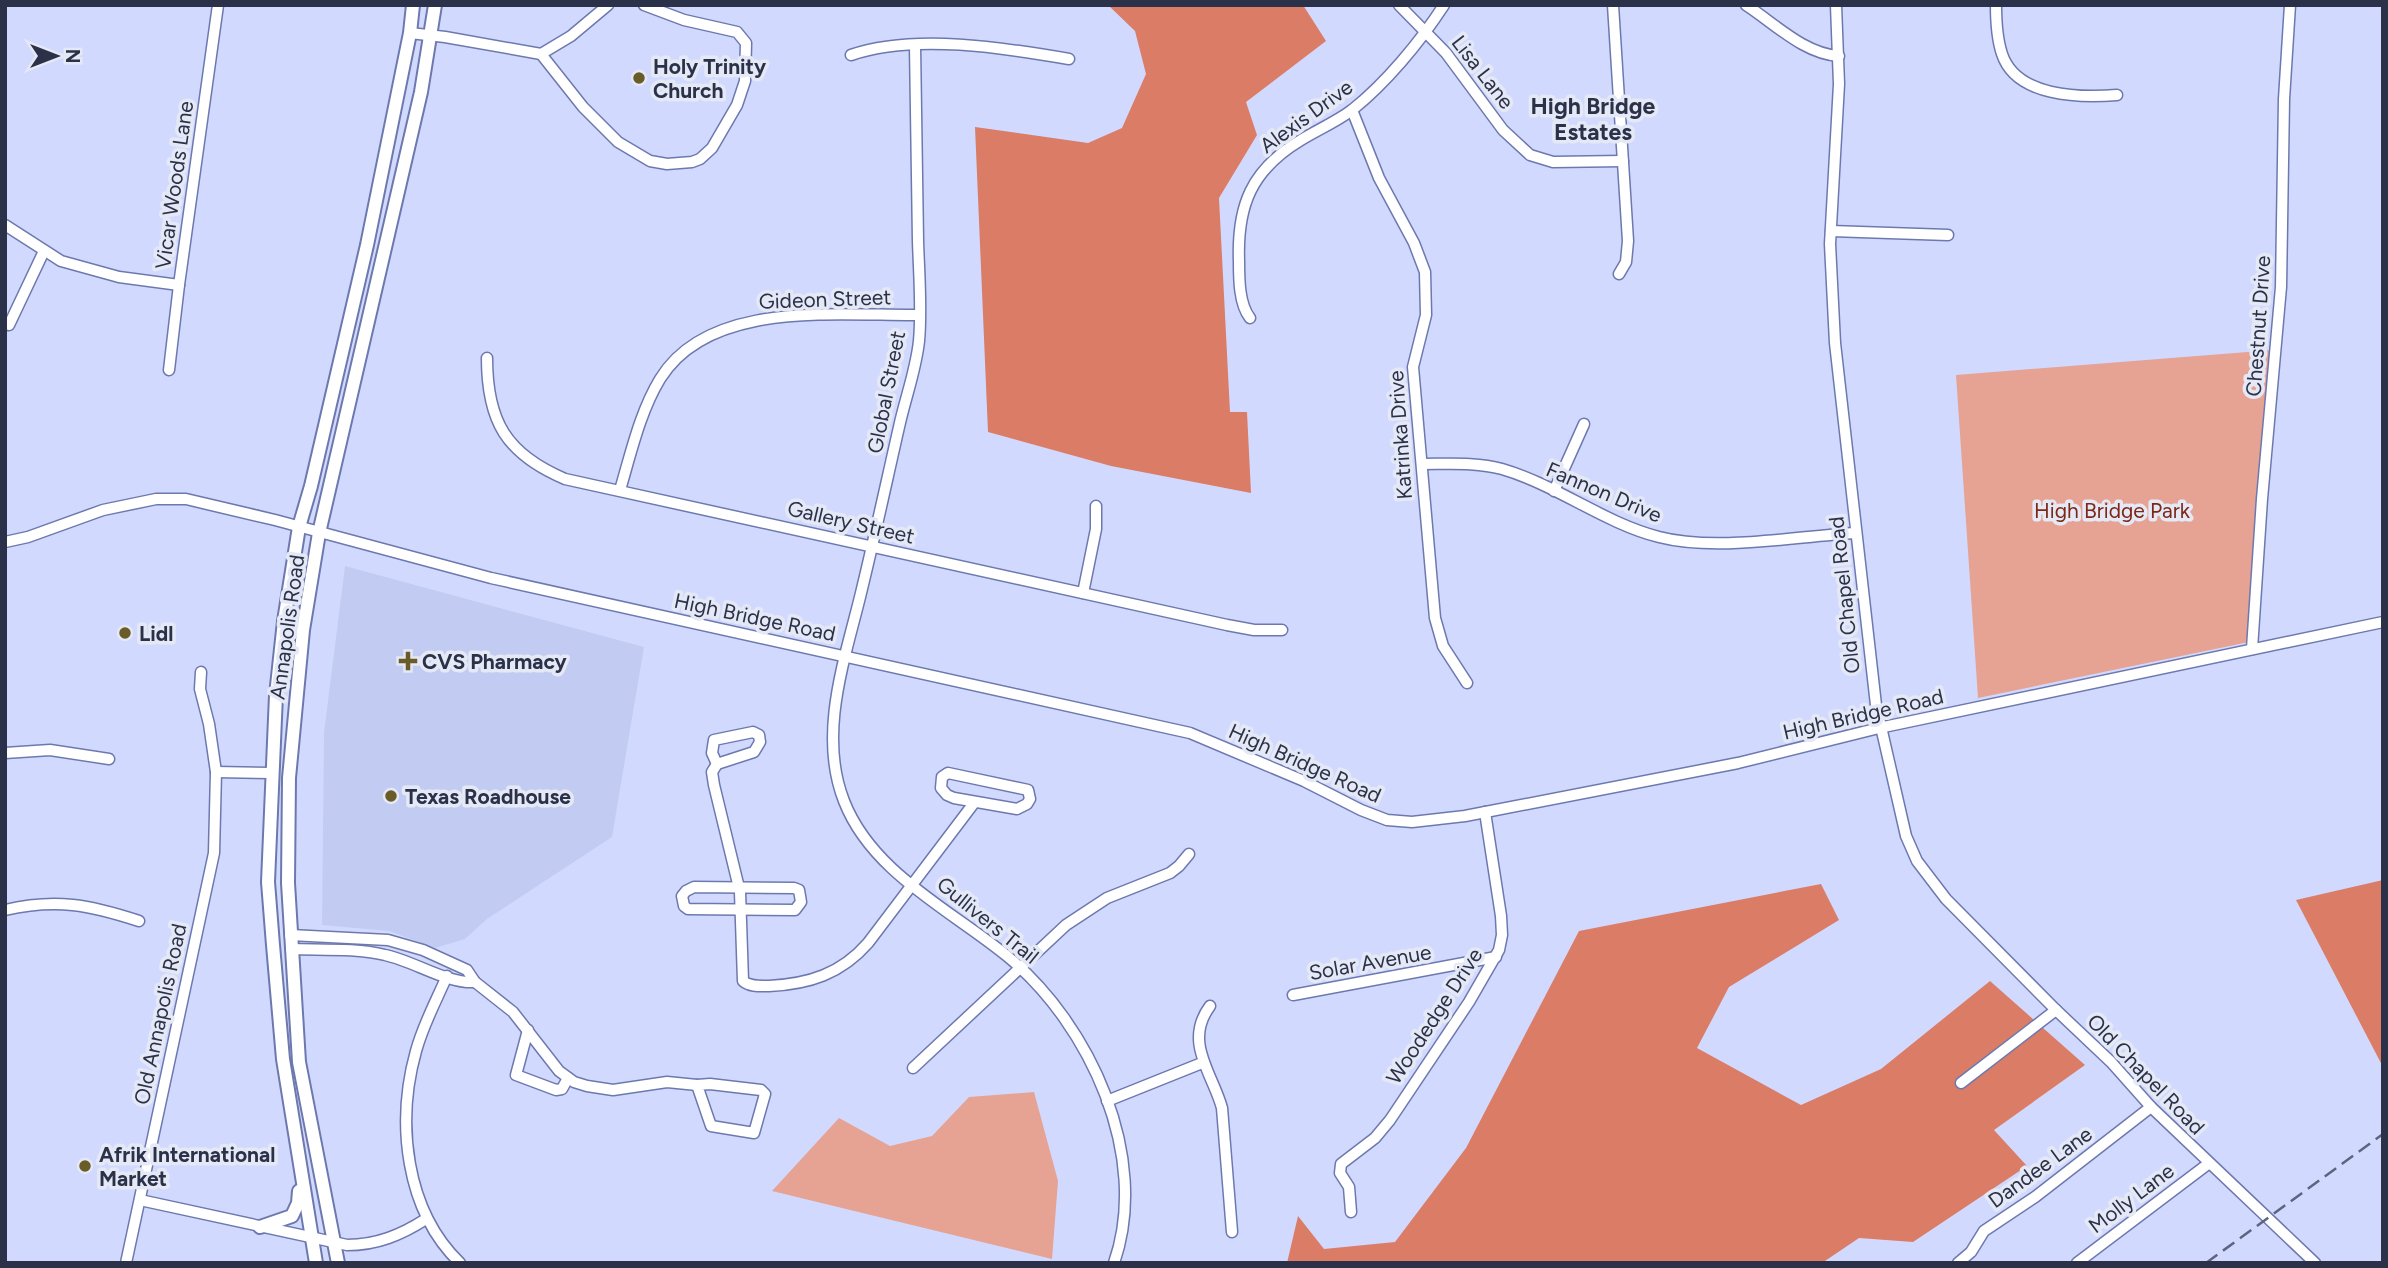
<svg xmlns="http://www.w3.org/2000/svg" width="2388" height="1268" viewBox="0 0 2388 1268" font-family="Figtree,sans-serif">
	<rect width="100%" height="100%" fill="#d1dafe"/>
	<polygon fill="#c2ccf3" points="345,566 644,647 612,837 487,919 465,939 435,948 389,931 322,925 324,733"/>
	<g fill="#e6a292">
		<polygon points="2273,350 2249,642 1978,698 1956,375"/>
		<polygon points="1034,1092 1058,1181 1052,1259 772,1191 839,1118 890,1146 932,1136 969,1097"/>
	</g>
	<g fill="#db7c67">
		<polygon points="1108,5 1303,5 1326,41 1246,102 1257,135 1219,198 1230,412 1247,412 1251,493 1111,466 988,432 975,127 1088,143 1122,128 1146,74 1135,31"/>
		<polygon points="2383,880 2383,1067 2296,900"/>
		<polygon points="1821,884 1839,920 1729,987 1697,1048 1801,1105 1881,1069 1990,981 2085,1065 1994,1130 2027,1166 1913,1242 1859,1238 1822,1263 1287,1263 1298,1216 1324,1249 1395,1242 1466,1148 1579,931"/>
	</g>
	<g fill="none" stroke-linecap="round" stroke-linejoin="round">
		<defs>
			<g id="minor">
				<polyline points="1399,5 1446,53 1503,130 1530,155 1553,162 1623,161"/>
				<polyline points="1613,5 1628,241 1626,262 1619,274"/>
				<path d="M1746 5C1774 23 1804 54 1839 56"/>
				<polyline points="1836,5 1839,84 1830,244 1835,343 1876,705 1906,836 1917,861 1946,899 2056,1010 2111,1062 2151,1107 2315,1263"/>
				<path d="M1996 5C1996 21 1997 39 2002 54 2016 97 2080 98 2117 95"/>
				<polyline points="410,33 445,37 541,54 571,36 608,5"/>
				<path d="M915 46C916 111 917 176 918 241 919 274 922 309 919 341 916 370 905 399 899 427 886 484 874 540 860 597 844 662 818 735 844 801 872 873 951 910 1007 956 1090 1024 1151 1157 1114 1263"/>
				<polyline points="541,54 583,107 618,142 650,161 667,164 692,162 700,159 712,148 737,105 745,81 746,43 737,32 684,20 644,5"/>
				<path d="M851 55C914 33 1005 48 1069 59"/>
				<polyline points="1352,110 1379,178 1414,243 1425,272 1426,315 1413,367 1435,618 1443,646 1467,683"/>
				<polyline points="5,225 61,261 119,277 179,285"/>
				<polyline points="1831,231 1948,235"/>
				<path d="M1250 318C1239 304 1239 279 1239 261 1237 206 1251 170 1301 140 1317 130 1336 122 1352 110 1386 83 1420 42 1444 5"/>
				<polyline points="9,325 44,251"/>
				<path d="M487 358C487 421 506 454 565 479L1227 625 1254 630H1282"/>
				<polyline points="169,370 179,285 218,5"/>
				<path d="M1423 464C1449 464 1477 462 1502 469 1557 485 1604 523 1659 537 1717 552 1796 536 1856 533"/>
				<path d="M620 490C631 453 640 412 660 379 709 299 839 316 919 315"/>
				<polyline points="1554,491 1584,424"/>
				<polyline points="5,542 28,537 103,510 156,499 186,499 275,520 491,578 1190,733 1304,781 1361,810 1387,820 1412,822 1465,816 1738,763 1879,728 2383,622"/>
				<polyline points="1083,593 1096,529 1096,506"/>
				<polyline points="2252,649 2262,499 2281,287 2284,99 2290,5"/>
				<polygon points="753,732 759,735 760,742 754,752 717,764 712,753 714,740"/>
				<polyline points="5,753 50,750 109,759"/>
				<path d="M717 764 712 772 714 785 740 892 743 981C750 987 760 986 769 986 809 984 841 974 868 943L974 803"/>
				<polyline points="216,772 272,773"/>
				<polygon points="948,773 1028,790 1030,799 1027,804 1017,809 954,798 947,795 941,788 942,777"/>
				<polygon points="694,887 794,888 799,890 801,902 795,910 688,909 684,906 682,896 686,891"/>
				<path d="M5 910C56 898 90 905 139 921"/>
				<polyline points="290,935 388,940 423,950 467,970 475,982 513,1012 559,1071 574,1082 587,1086 613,1090 667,1082 697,1085"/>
				<path d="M291 949C322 950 356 948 385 955 414 961 447 984 475 982"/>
				<path d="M447 976C436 1001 423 1025 416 1051 396 1122 405 1210 460 1263"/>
				<polyline points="1293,995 1496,957"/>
				<path d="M1210 1006C1183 1042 1213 1074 1222 1108L1232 1232"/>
				<polyline points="528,1030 516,1075 556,1090 562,1089 568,1078"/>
				<polyline points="913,1068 1066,925 1107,898 1170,873 1179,866 1189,854"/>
				<polyline points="1961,1083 2056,1010"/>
				<polygon points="710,1084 761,1090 765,1094 754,1133 711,1126 697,1085"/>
				<polyline points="1107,1101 1202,1063"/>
				<path d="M140 1200 347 1245C377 1245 401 1235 426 1219"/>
				<polyline points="1351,1212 1349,1187 1340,1173 1341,1164 1375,1138 1390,1120 1469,1002 1499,950 1502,935 1501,916 1485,812"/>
				<polyline points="126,1263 214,853 216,772 209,724 200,689 201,672"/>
				<polyline points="1958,1263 1971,1252 1984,1231 2035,1197 2151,1107"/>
				<polyline points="2077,1263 2208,1164"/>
			</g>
			<g id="major">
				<polyline points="260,1227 292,1216 298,1203 299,1191"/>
				<polyline points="316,1263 283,1059 273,945 268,882 276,695 284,621 299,527 311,486 367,245 410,33 413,5"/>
				<polyline points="338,1263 299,1062 288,883 289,778 303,630 319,533 421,92 435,5"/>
			</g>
		</defs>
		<use href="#minor" stroke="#6d79ae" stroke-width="13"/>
		<use href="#major" stroke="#6d79ae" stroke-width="16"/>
		<use href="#minor" stroke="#fff" stroke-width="10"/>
		<use href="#major" stroke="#fff" stroke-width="12"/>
		<polyline stroke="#5d647f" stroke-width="2.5" stroke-dasharray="14 7" stroke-linecap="butt" points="2206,1263 2383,1134"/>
	</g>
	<g fill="#6a5c29" stroke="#e5e8f5" stroke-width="2.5">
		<circle cx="639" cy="78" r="7"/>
		<circle cx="125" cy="633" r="7"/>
		<path d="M404.5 650.5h7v7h7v7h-7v7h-7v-7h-7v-7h7z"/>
		<circle cx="391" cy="796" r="7"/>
		<circle cx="85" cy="1166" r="7"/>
	</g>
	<g text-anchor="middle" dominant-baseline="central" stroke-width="7" stroke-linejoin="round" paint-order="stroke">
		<g font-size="21" font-weight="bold" fill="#2b3148" stroke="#e5e8f5" text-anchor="start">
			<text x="653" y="66">Holy Trinity<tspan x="653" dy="24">Church</tspan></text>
			<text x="139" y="633">Lidl</text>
			<text x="422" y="661">CVS Pharmacy</text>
			<text x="405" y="796">Texas Roadhouse</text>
			<text x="99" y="1154">Afrik International<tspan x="99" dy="24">Market</tspan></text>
		</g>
		<g font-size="21" fill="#2b3148" stroke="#e5e8f5">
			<text transform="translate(1483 72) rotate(52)">Lisa Lane</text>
			<text transform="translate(1306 116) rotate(-36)">Alexis Drive</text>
			<text transform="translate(174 185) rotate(-82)">Vicar Woods Lane</text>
			<text transform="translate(825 299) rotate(-2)">Gideon Street</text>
			<text transform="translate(2258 326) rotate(-86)">Chestnut Drive</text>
			<text transform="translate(886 392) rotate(-79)">Global Street</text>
			<text transform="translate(1400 435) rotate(-94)">Katrinka Drive</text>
			<text transform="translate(1604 492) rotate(23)">Fannon Drive</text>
			<text transform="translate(851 522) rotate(13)">Gallery Street</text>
			<text transform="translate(1844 595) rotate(-96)">Old Chapel Road</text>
			<text transform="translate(755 617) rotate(12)">High Bridge Road</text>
			<text transform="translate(287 627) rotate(-82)">Annapolis Road</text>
			<text transform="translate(1863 714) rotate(-13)">High Bridge Road</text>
			<text transform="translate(1305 763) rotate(24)">High Bridge Road</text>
			<text transform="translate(988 920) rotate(39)">Gullivers Trail</text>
			<text transform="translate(1370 962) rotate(-10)">Solar Avenue</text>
			<text transform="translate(160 1014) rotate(-78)">Old Annapolis Road</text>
			<text transform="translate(1434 1016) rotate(-57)">Woodedge Drive</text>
			<text transform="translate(2146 1074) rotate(46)">Old Chapel Road</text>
			<text transform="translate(2040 1167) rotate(-36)">Dandee Lane</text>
			<text transform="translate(2131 1198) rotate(-37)">Molly Lane</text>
		</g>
		<g font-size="21" fill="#7d2816" stroke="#e5e8f5">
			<text x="2112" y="510">High Bridge Park</text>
		</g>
		<g font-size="23" font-weight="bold" fill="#2b3148" stroke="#e5e8f5">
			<text x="1593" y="106">High Bridge<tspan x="1593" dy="26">Estates</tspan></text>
		</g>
	</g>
	<rect width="2388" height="1268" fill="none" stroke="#2b3148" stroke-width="14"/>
	<g transform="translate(56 56) rotate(90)" stroke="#e5e8f5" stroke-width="5" paint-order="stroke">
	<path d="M0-5L12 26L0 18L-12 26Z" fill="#2b3148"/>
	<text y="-10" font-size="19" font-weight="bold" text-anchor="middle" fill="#2b3148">N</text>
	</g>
</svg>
